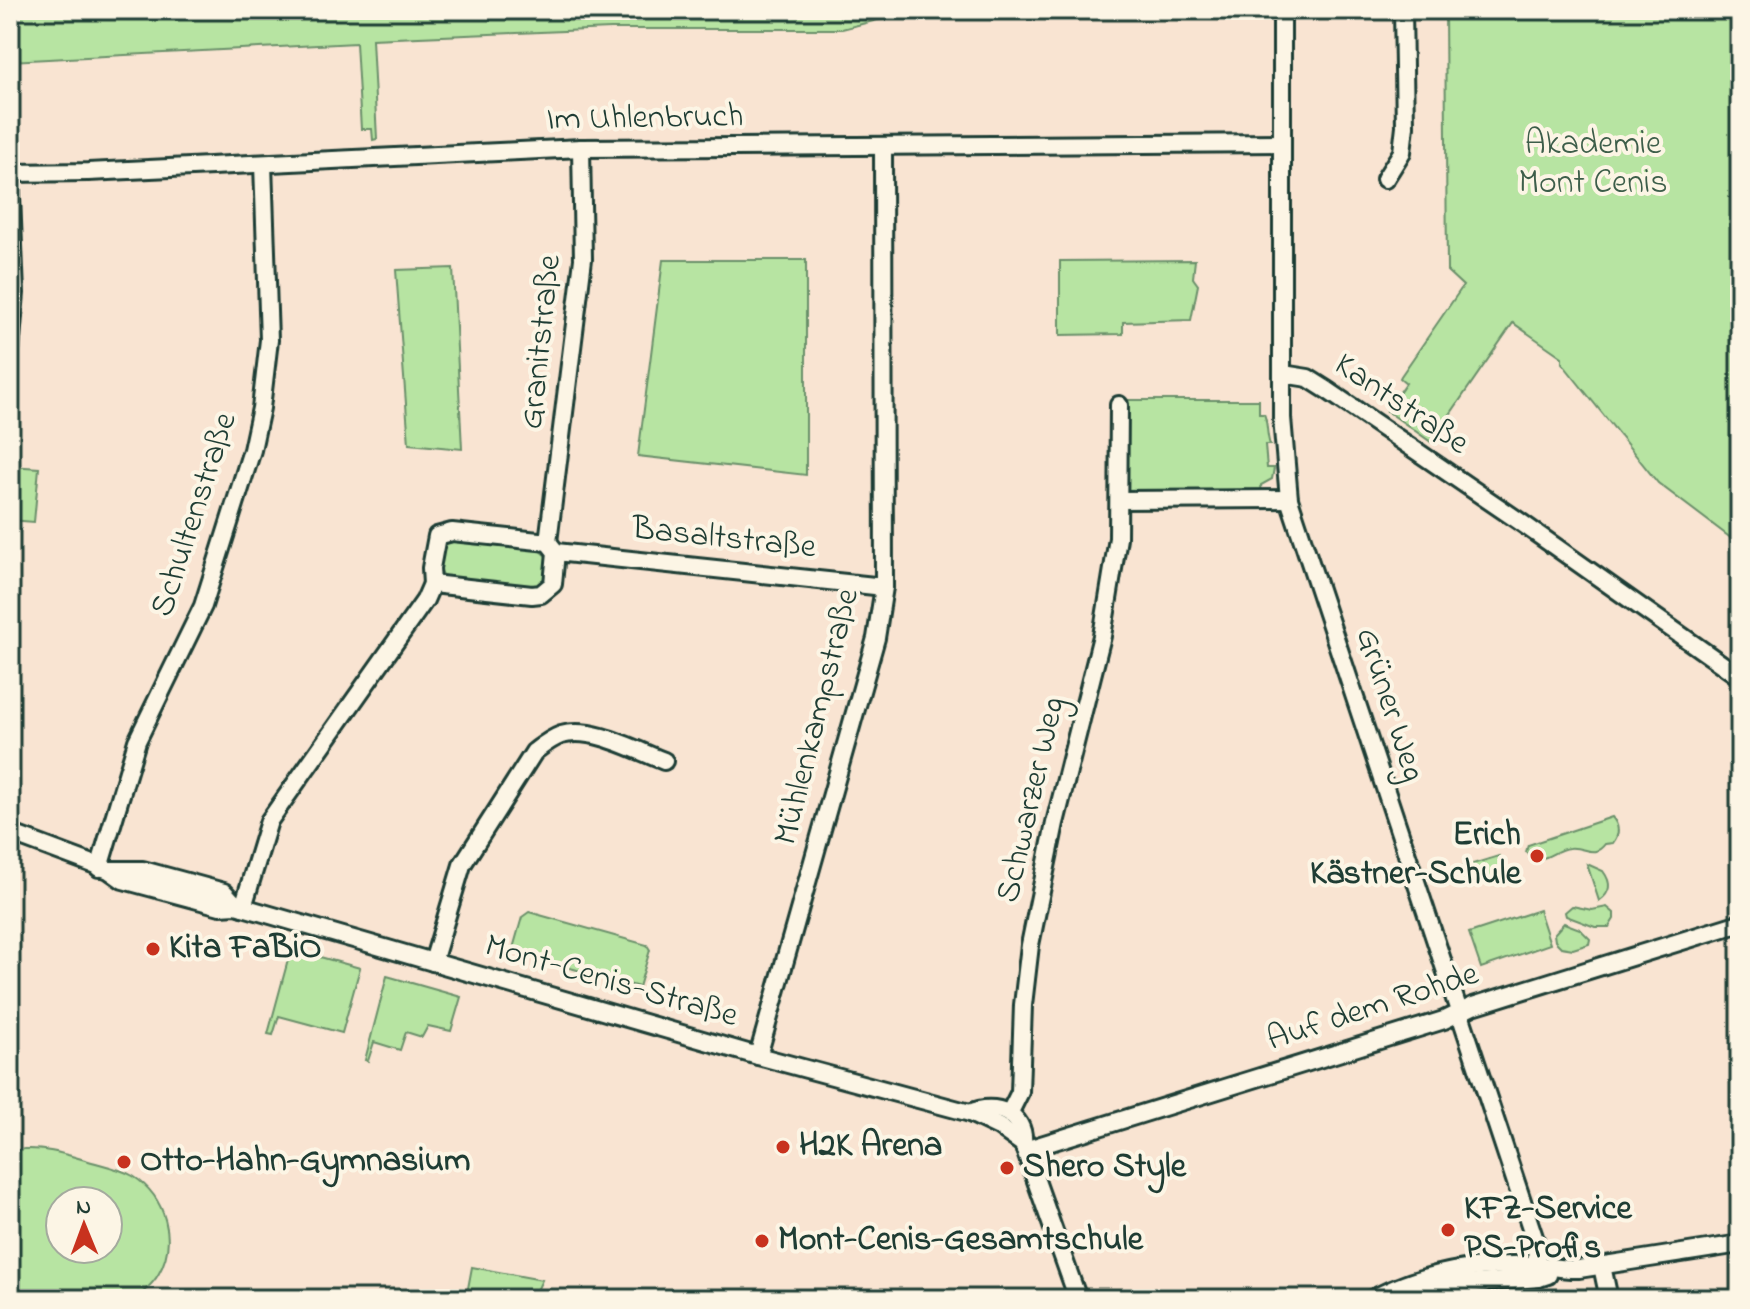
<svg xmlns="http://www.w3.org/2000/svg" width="1750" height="1309" viewBox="0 0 1750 1309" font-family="'Indie Flower',sans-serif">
	<rect width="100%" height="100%" fill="#f9e4d2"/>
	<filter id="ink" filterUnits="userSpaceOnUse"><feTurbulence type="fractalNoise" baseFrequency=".0125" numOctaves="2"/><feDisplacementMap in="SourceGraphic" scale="16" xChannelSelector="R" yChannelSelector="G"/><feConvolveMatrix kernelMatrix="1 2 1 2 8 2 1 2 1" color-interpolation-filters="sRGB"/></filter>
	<g filter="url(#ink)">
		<g fill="#b7e4a2" stroke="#6b906b" stroke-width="2" fill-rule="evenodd">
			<polygon points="10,10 917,10 842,29 611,29 372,39 377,139 373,140 372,129 361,129 356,43 10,61"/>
			<polygon points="1445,10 1740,10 1740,545 1658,483 1562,363 1562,357 1513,323 1431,442 1387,411 1406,383 1400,378 1401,376 1463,286 1447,271"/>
			<polygon points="663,260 806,260 806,475 638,456"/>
			<polygon points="1195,260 1193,278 1198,285 1191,320 1123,322 1123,334 1060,335 1060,261"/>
			<polygon points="453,268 462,449 409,444 396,270"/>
			<path d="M1126 400H1259V414H1264C1268 423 1266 433 1270 445H1265L1267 468H1274L1272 479 1261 485 1262 494 1130 493 1126 487Z"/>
			<polygon points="10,466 39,468 34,522 10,520 10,514 13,512 15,490 10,491"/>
			<path d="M452 539 536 547 548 558V576L539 586 516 587 448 579C436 572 440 560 442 548Z"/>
			<path d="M1612 817C1619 825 1620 834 1613 843L1605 844C1594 859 1584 846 1569 848 1550 850 1546 867 1526 852L1528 845Z"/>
			<polygon points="1499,856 1503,866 1495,878 1470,883 1462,879 1456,869"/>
			<path d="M1587 864 1603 871C1612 883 1611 893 1599 901Z"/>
			<polygon points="1572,906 1592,910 1607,907 1614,913 1614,919 1609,927 1595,927 1566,916 1565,912"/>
			<polygon points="1539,910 1550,944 1481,968 1469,933"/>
			<polygon points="529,912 647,945 650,950 639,987 512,952 522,917"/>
			<polygon points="1564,923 1580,929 1590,939 1589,944 1573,949 1561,947 1555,941 1554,934"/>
			<polygon points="291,949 360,968 342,1033 279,1016 273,1035 268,1034"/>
			<polygon points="387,976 461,997 451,1031 428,1026 422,1037 406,1032 400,1050 374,1042 368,1061 365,1060"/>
			<path d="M24 1149C46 1148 64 1154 85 1160 101 1165 119 1168 133 1176 166 1197 178 1241 158 1275 153 1284 144 1291 137 1298L40 1299 10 1289V1153ZM60 1201H108V1249H60Z"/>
			<polygon points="472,1267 542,1280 533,1299 466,1299"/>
		</g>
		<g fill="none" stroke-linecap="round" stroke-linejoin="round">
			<defs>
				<g id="street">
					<polyline points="1282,10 1282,418 1289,499 1535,1240 1539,1278"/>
					<polyline points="1385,179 1402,152 1405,126 1403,10"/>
					<polyline points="10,351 15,293 10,173 88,172 581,148 1282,143"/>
					<polyline points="1283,374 1308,378 1327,390 1519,521 1740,677"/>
					<polyline points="1119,500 1289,499"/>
					<polygon points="452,532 548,542 556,552 553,584 541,594 532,595 432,584 431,568 437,536"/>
					<polyline points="548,542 583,259 581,148"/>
					<polyline points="556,552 884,587"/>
					<polyline points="10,833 109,870 123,880 220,906 236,905 758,1056 970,1113 999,1127 1023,1144"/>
					<polyline points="99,868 137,741 203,606 252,450 261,408 269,340 263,164"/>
					<polyline points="110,870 143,870 191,883 224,892 236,905"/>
					<polyline points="243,907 269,821 425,600 432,584"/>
					<path d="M433 962 462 865 534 752C542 746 550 739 561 735 593 726 635 750 664 761"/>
					<polyline points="758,1056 876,638 884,587 883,147"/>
					<path d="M970 1113C995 1102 1026 1113 1023 1144L1078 1299"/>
					<polyline points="1009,1114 1020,1092 1023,1005 1030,945 1055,823 1102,636 1118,538 1119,405"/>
					<polyline points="1025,1150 1444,1020 1473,1006 1740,923"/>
					<polyline points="1602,1266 1609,1299"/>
					<path d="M1372 1299C1422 1273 1479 1263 1536 1265 1550 1266 1564 1270 1579 1269L1740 1244"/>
					<polyline points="1406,1299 1444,1287 1464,1284 1539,1278 1548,1275"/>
				</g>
			</defs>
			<use href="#street" stroke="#1f3d34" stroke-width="22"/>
			<use href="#street" stroke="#fcf5e5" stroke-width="16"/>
		</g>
	</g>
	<g fill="#c8321e" stroke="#fcf5e5" stroke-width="3">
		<circle cx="1537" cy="856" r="8"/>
		<circle cx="153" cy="949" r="8"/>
		<circle cx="783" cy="1147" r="8"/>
		<circle cx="124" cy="1162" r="8"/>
		<circle cx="1007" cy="1168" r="8"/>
		<circle cx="1448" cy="1230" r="8"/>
		<circle cx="762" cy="1241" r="8"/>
	</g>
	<g text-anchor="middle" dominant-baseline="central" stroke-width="8" stroke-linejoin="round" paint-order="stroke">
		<g font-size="34" fill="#1f3d34" stroke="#fcf5e5">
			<text transform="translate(645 119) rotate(-1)">Im Uhlenbruch</text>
			<text transform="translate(542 342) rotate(-84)">Granitstraße</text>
			<text transform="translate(1401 405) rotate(34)">Kantstraße</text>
			<text transform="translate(195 515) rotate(-72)">Schultenstraße</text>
			<text transform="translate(724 539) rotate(6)">Basaltstraße</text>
			<text transform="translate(1389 705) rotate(72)">Grüner Weg</text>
			<text transform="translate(818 717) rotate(-76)">Mühlenkampstraße</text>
			<text transform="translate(1032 800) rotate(-77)">Schwarzer Weg</text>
			<text transform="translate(611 982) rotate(16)">Mont-Cenis-Straße</text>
			<text transform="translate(1373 1008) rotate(-18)">Auf dem Rohde</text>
		</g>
		<g font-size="34" fill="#3d5e4a" stroke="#fcf5e5">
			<text x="1593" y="145">Akademie<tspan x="1593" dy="39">Mont Cenis</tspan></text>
		</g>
		<g font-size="34" font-weight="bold" fill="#1f3d34" stroke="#fcf5e5" text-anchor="start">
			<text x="1521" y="836" text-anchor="end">Erich<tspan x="1521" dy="39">Kästner-Schule</tspan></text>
			<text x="169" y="949">Kita FaBiO</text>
			<text x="799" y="1147">H2K Arena</text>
			<text x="140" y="1162">Otto-Hahn-Gymnasium</text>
			<text x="1023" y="1168">Shero Style</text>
			<text x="1464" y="1210">KFZ-Service<tspan x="1464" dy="39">PS-Profis</tspan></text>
			<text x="778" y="1241">Mont-Cenis-Gesamtschule</text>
		</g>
	</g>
	<rect width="1750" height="1309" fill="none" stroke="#fcf5e5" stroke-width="40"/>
	<rect x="20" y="20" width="1710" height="1269" fill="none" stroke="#1f3d34" stroke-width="3" filter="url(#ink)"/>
	<g transform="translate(84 1225) rotate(359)"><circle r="38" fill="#fcf5e5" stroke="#a4ab9e" stroke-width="2"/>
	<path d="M0-6L14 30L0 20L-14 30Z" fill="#c8321e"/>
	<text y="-12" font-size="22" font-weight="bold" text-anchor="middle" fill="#1f3d34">N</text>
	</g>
</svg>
